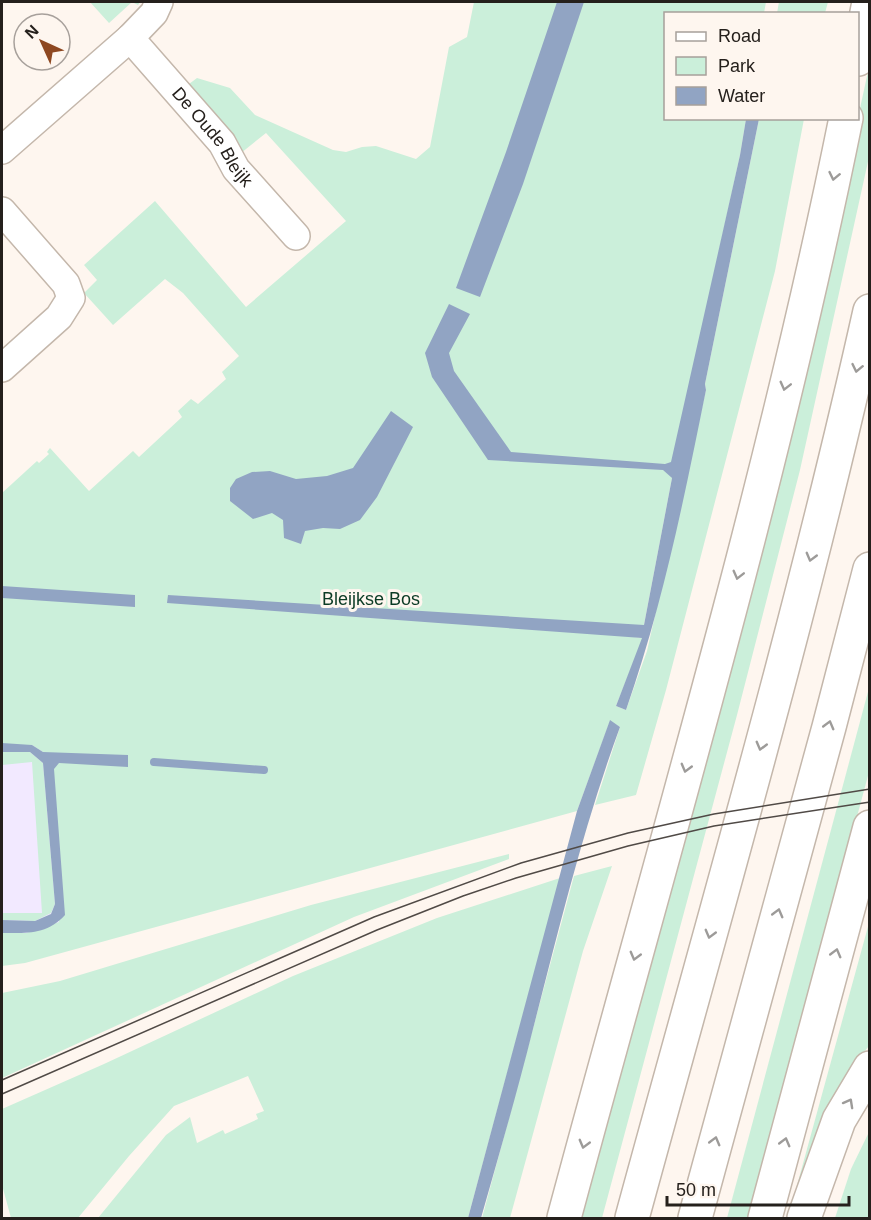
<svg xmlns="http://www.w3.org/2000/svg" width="871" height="1220" viewBox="0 0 871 1220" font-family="Helvetica,sans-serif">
	<rect width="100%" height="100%" fill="#fef6ef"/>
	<polygon fill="#f2e9ff" points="47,739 66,951 2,955 2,747"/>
	<g fill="#cbefda">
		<polygon points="90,2 140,2 138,5 132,2 109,23"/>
		<polygon points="474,2 766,2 764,13 666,14 666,118 746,119 740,155 670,475 672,478 644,625 634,637 643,638 616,706 626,710 647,651 706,390 705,384 759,119 804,119 775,271 666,690 636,795 595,805 620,727 610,721 577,811 25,963 2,966 2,933 26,933 59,922 43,752 32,745 2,747 2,493 37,461 39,463 49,454 47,452 50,448 89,491 133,451 139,457 182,417 178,411 191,399 198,404 226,379 222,372 239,356 183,293 165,279 113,325 84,293 97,280 84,265 155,201 246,307 346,221 266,133 241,153 185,87 197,78 230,88 255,115 333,150 346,152 362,147 376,146 416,159 430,147 449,47 467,37"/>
		<polygon points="779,2 828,2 825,13 777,13"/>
		<polygon points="869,67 869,157 800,470 737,715 602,1218 578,1218 806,356"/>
		<polygon points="869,688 869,772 749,1218 727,1218"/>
		<polygon points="2,752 30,752 43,763 55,904 51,913 35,921 2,920 2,913 42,913 32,762 2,765"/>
		<polygon points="509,854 509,859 354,917 2,1078 2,993 60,981 311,905"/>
		<polygon points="612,866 583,951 510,1218 482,1218 574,876"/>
		<polygon points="560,878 468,1218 98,1218 166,1135 190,1117 197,1143 223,1130 225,1134 258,1119 256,1114 264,1111 248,1076 174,1106 129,1156 78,1218 11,1218 2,1185 2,1109 104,1064 293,976 437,918"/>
		<path d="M869 923V1046C827 1091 811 1154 790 1211Z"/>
		<polygon points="869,1132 869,1218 835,1218 851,1169"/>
	</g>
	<g fill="#91a4c3">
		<polygon points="557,2 584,2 523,184 480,297 456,288 506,152"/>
		<path d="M746 119H759L705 384 706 390C684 499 663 604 626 710L616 706 642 638 167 603 168 595 644 625 672 478 663 470 488 460 432 377 425 353 449 304 470 314 449 353 454 371 511 452 665 464 671 462 740 155Z"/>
		<polygon points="391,411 413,427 377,497 360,520 340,529 323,528 305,531 301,544 284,538 283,520 272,513 253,519 230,501 230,488 236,479 252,472 270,471 296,479 327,476 353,468"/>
		<polygon points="2,586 135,595 135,607 2,598"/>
		<path d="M610 720 620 727C584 825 559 928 533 1029 517 1093 499 1155 481 1218H468L577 811Z"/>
		<path d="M2 743 32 745 43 752 128 755V767L59 763 54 769 65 915C47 935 27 933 2 933V920L35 921 51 914 55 904 43 763 30 752H2Z"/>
	</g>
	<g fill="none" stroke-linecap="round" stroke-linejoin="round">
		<polyline stroke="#91a4c3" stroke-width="8" points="154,762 264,770"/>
		<defs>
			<g id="street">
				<path id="s1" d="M130 38 222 143 236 169 296 236"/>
				<polyline points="2,150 130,38 154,13 159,2"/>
				<polyline points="2,211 66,284 71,298 59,317 2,368"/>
			</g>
			<g id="highway">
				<polyline points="858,59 869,2"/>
				<path d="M564 1218C662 853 771 490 846 118"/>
				<path d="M632 1218C714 917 802 616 870 311"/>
				<polyline points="695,1218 829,727 870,569"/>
				<polyline points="765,1218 870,827"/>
				<polyline points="804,1218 839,1120 870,1068"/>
			</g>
		</defs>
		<use href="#street" stroke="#c4b7ab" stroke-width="30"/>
		<use href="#highway" stroke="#c4b7ab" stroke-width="36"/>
		<use href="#street" stroke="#fff" stroke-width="27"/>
		<use href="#highway" stroke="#fff" stroke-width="33"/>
		<g stroke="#504a46" stroke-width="1.5">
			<polyline points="2,1080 374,917 521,863 628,833 714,814 870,789"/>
			<polyline points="2,1094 377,930 463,896 516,878 628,846 714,826 870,802"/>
		</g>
	</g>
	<defs><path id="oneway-chevron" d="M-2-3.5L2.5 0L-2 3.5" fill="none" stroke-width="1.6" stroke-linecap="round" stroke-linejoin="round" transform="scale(1.5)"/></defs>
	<g stroke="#9d9b99">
		<use href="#oneway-chevron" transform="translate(834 176) rotate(102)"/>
		<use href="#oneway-chevron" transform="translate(857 368) rotate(102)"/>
		<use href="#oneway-chevron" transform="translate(785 386) rotate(104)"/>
		<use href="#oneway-chevron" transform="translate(811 557) rotate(105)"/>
		<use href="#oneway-chevron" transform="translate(738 575) rotate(104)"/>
		<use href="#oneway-chevron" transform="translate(829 725) rotate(-75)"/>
		<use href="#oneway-chevron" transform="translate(761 746) rotate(105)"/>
		<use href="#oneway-chevron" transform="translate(686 768) rotate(105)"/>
		<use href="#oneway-chevron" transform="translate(778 913) rotate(-75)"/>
		<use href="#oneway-chevron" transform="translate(710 934) rotate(105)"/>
		<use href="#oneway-chevron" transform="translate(836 953) rotate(-75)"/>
		<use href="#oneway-chevron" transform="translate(635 956) rotate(105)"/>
		<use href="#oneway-chevron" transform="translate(849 1103) rotate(-61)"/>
		<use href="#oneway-chevron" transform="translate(715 1141) rotate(-75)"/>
		<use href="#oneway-chevron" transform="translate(785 1142) rotate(-75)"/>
		<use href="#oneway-chevron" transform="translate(584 1144) rotate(105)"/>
	</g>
	<g text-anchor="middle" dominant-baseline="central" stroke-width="6" stroke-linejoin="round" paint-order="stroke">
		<g font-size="18" fill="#25201c" stroke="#fef6ef">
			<text stroke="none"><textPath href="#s1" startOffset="129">De Oude Bleijk</textPath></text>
		</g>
		<g font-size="18" fill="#0b3b25" stroke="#fef6ef">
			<text x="371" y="599">Bleijkse Bos</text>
		</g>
	</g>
	<rect width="871" height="1220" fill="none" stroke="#25201c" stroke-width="6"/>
	<rect x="664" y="12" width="195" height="108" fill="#fef6ef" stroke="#a7a09b" stroke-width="1.5"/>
	<rect x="676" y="32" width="30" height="9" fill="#ffffff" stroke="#a7a09b" stroke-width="1.5"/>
	<text x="718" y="42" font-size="18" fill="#25201c">Road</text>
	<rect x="676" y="57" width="30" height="18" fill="#cbefda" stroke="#a7a09b" stroke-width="1.5"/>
	<text x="718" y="72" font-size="18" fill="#25201c">Park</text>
	<rect x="676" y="87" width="30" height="18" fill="#91a4c3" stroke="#a7a09b" stroke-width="1.5"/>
	<text x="718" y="102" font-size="18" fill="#25201c">Water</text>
	<g transform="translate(42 42) rotate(315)"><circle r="28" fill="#fef6ef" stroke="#a7a09b" stroke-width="1.5"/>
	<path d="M0-4.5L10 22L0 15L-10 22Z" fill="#8e4821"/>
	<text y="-9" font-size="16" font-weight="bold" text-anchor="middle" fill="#25201c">N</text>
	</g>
	<path d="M667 1196v9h182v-9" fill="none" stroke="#25201c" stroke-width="3"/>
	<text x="676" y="1196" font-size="18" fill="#25201c" stroke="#fef6ef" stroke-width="4.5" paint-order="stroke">50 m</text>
</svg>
